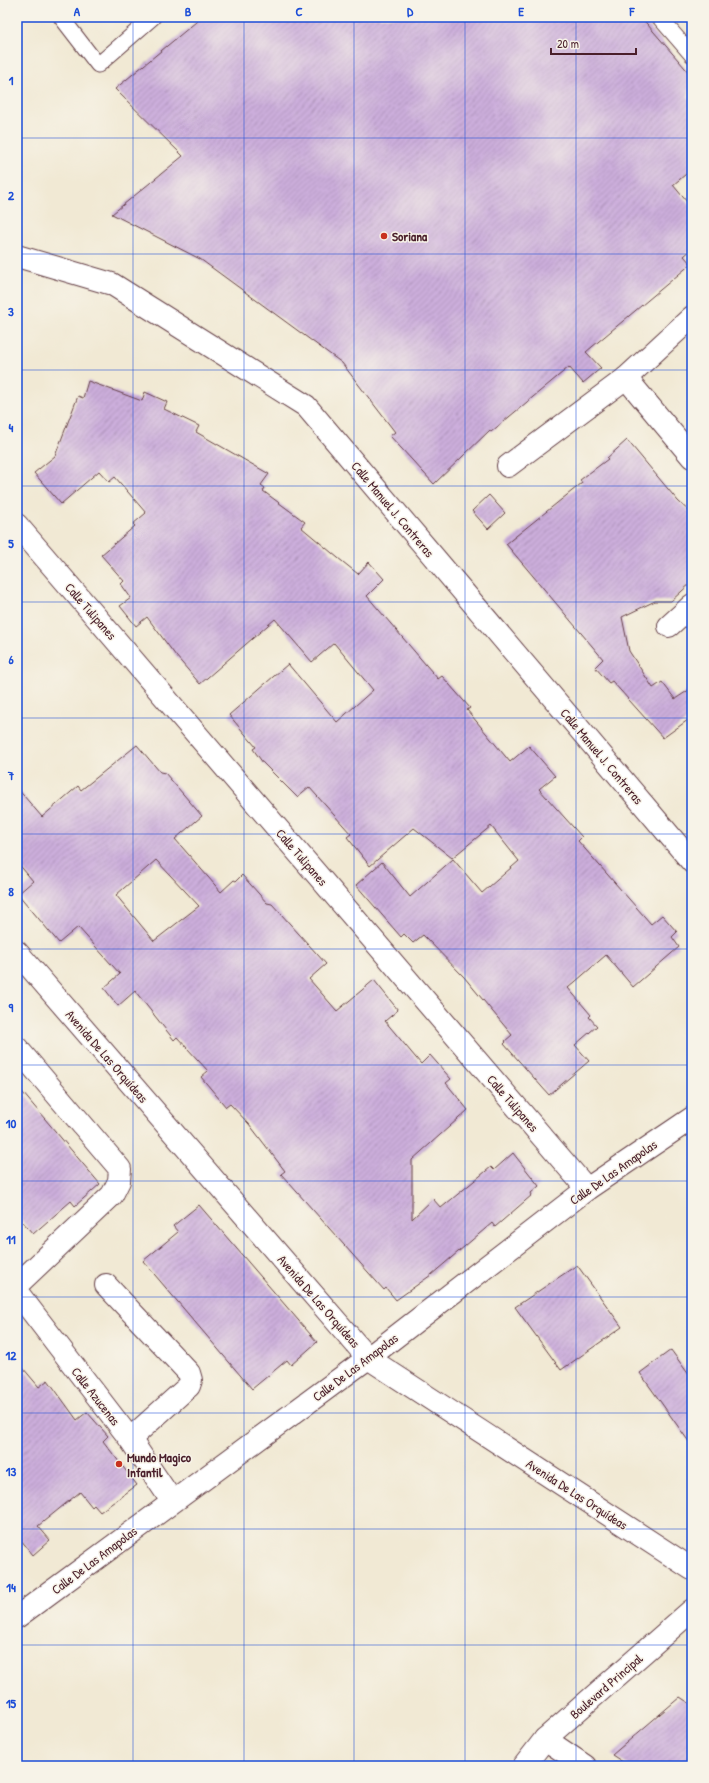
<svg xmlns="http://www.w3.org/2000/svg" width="709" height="1783" viewBox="0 0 709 1783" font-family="'Patrick Hand',sans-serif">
	<defs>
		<pattern id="building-hatch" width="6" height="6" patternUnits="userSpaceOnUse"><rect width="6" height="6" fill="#ccaedc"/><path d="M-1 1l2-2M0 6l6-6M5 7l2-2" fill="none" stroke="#a88db3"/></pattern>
	</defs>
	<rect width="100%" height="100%" fill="#f7f3e8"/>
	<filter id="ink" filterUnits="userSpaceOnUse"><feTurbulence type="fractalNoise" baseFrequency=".025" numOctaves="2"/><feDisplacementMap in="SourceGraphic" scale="8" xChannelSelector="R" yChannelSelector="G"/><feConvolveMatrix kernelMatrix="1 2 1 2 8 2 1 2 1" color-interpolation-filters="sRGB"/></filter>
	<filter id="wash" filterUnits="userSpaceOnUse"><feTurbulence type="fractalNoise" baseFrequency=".012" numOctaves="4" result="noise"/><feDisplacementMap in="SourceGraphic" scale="16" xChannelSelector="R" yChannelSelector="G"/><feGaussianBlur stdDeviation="0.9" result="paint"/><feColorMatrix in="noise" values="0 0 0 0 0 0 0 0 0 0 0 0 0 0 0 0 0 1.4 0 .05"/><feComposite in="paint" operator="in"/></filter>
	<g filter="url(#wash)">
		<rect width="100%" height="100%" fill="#f1e9d4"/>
		<g id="blocks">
			<g fill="url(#building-hatch)" fill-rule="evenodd">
				<polygon points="202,17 641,17 691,75 688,98 692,103 692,169 673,185 692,208 692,249 684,256 691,264 586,352 601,368 583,383 569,367 491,432 490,430 434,484 390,436 395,432 342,363 200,259 112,214 183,156 115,89"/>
				<polygon points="88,381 142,401 145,392 167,402 164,409 199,426 196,432 269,474 261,485 265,488 263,491 305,522 301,527 338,558 358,574 369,562 384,579 367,596 438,679 442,676 470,708 467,710 510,762 529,746 555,776 539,789 582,837 578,841 651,924 662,915 677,932 672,937 679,947 633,987 606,955 568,988 591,1015 589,1017 597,1026 575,1045 589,1061 549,1095 504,1044 506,1042 505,1041 512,1035 464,977 423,935 413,943 404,934 401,937 356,885 382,862 410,897 453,859 482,893 519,861 491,826 452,858 414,828 370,866 347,837 351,834 309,787 297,797 263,763 253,749 256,747 229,715 288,664 337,722 373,690 334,643 312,662 275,619 200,684 176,656 147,617 136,626 120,606 131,598 121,584 124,581 101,555 135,526 133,524 146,513 115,477 109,482 99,471 61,504 34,473 55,456 78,396 83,398"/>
				<polygon points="627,440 678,501 692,514 692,582 671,601 655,601 622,617 629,651 653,688 662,682 675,699 692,688 692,717 663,738 612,681 609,683 595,667 603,659 506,544 582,483 580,480 608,459 607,458"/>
				<polygon points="489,495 505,513 488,529 472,511"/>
				<path d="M137 745 160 772 165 773 202 816 175 839 221 892 234 880 236 881 242 875 267 903 272 904 326 964 309 979 337 1011 374 980 398 1010 385 1021 421 1064 430 1055 451 1079 446 1083 468 1110 412 1160V1219L433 1199 441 1208 491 1167 494 1170 513 1153 539 1186 531 1193 532 1195 495 1227 492 1223 431 1275 396 1300 386 1288 384 1290 281 1174 285 1171 249 1124 230 1104 226 1107 201 1077 208 1071 177 1037 174 1040 135 991 118 1006 104 988 120 974 78 927 59 943 18 894 33 881 17 862V788L42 817 78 786 81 790ZM156 860 199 906 154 941 116 895Z"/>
				<polygon points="17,1086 100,1184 75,1206 71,1201 33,1234 17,1215"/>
				<polygon points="199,1205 317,1342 291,1365 287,1360 252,1389 143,1261 178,1232 173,1226"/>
				<polygon points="577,1265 622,1327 561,1370 515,1307"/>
				<polygon points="671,1350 692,1379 692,1446 640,1373"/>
				<polygon points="17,1361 39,1387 48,1380 77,1420 87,1412 108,1436 103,1441 137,1485 100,1512 94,1505 92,1507 80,1492 38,1526 50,1540 33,1555 21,1540 17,1543"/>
				<polygon points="680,1697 692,1705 692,1766 629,1766 612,1755"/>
			</g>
		</g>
	</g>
	<g filter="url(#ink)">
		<use href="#blocks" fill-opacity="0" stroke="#633d44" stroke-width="1"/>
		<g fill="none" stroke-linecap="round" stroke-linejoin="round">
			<defs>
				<g id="service">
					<polyline points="61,17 98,65 153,17"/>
					<polyline points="659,17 692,55"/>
				</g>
				<g id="minor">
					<polyline points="626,378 692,457"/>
					<polyline points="508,466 626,378 692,317"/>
					<polyline points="17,525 587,1189"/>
					<polyline points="669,626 692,605"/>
					<polyline points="17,952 368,1358 692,1569"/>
					<polyline points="17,1048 120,1169 119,1181 112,1195 17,1285"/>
					<polyline points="106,1285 189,1373 191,1380 189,1386 130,1439"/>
					<polyline points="17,1292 130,1439 172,1501"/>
					<polyline points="17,1617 368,1358 587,1189 692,1118"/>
					<polyline points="545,1739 585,1766"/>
				</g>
				<g id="tertiary">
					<polyline points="17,256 112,284 306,406 692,862"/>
					<polyline points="524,1766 545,1739 692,1610"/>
				</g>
			</defs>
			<use href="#service" stroke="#633d44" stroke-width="17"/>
			<use href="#minor" stroke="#633d44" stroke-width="24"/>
			<use href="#tertiary" stroke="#633d44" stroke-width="24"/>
			<use href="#service" stroke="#fff" stroke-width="15"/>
			<use href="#minor" stroke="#fff" stroke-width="22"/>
			<use href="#tertiary" stroke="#fff" stroke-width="22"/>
		</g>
	</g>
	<path fill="none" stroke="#1d4ed8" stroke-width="1" stroke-opacity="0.55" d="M133 17V1766M244 17V1766M354 17V1766M465 17V1766M576 17V1766M17 138H692M17 254H692M17 370H692M17 486H692M17 602H692M17 718H692M17 834H692M17 949H692M17 1065H692M17 1181H692M17 1297H692M17 1413H692M17 1529H692M17 1645H692"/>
	<g fill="#c8321e" stroke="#f7f3e8" stroke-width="1.5">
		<circle cx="384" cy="236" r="4"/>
		<circle cx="119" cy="1464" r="4"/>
	</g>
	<g text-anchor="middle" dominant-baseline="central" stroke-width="3" stroke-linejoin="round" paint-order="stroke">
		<g font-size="13" font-weight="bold" fill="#4a1f2b" stroke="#f7f3e8" text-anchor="start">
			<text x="392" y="236">Soriana</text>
			<text x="127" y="1457">Mundo Magico<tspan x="127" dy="15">Infantil</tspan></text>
		</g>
		<g font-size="13" fill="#4a1f2b" stroke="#f7f3e8">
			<text transform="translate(393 509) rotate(50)">Calle Manuel J. Contreras</text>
			<text transform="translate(91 611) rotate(49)">Calle Tulipanes</text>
			<text transform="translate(602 756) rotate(50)">Calle Manuel J. Contreras</text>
			<text transform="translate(302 857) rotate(49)">Calle Tulipanes</text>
			<text transform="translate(107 1056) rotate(49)">Avenida De Las Orquídeas</text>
			<text transform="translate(513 1103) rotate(49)">Calle Tulipanes</text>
			<text transform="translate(613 1172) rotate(-35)">Calle De Las Amapolas</text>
			<text transform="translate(319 1301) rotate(49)">Avenida De Las Orquídeas</text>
			<text transform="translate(355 1367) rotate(-37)">Calle De Las Amapolas</text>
			<text transform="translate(96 1396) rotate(52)">Calle Azucenas</text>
			<text transform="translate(577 1494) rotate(33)">Avenida De Las Orquídeas</text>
			<text transform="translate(94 1560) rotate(-37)">Calle De Las Amapolas</text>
			<text transform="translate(606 1686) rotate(-41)">Boulevard Principal</text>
		</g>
	</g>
	<rect width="709" height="1783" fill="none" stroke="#f7f3e8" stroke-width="44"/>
	<path d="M551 48v6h85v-6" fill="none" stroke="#4a1f2b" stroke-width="2"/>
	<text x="557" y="48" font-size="12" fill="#4a1f2b" stroke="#f7f3e8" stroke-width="3" paint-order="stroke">20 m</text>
	<rect x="22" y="22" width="665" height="1739" fill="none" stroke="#1d4ed8" stroke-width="1.5"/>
	<g font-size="13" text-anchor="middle" font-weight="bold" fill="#1d4ed8">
		<text x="77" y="16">A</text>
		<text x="188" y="16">B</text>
		<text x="299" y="16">C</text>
		<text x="410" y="16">D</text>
		<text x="521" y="16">E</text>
		<text x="632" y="16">F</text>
		<text x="11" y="85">1</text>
		<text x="11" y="200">2</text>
		<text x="11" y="316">3</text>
		<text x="11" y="432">4</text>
		<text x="11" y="548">5</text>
		<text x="11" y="664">6</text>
		<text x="11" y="780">7</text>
		<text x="11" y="896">8</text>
		<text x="11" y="1012">9</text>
		<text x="11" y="1128">10</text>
		<text x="11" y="1244">11</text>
		<text x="11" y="1360">12</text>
		<text x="11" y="1476">13</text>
		<text x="11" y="1592">14</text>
		<text x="11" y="1708">15</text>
	</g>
</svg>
